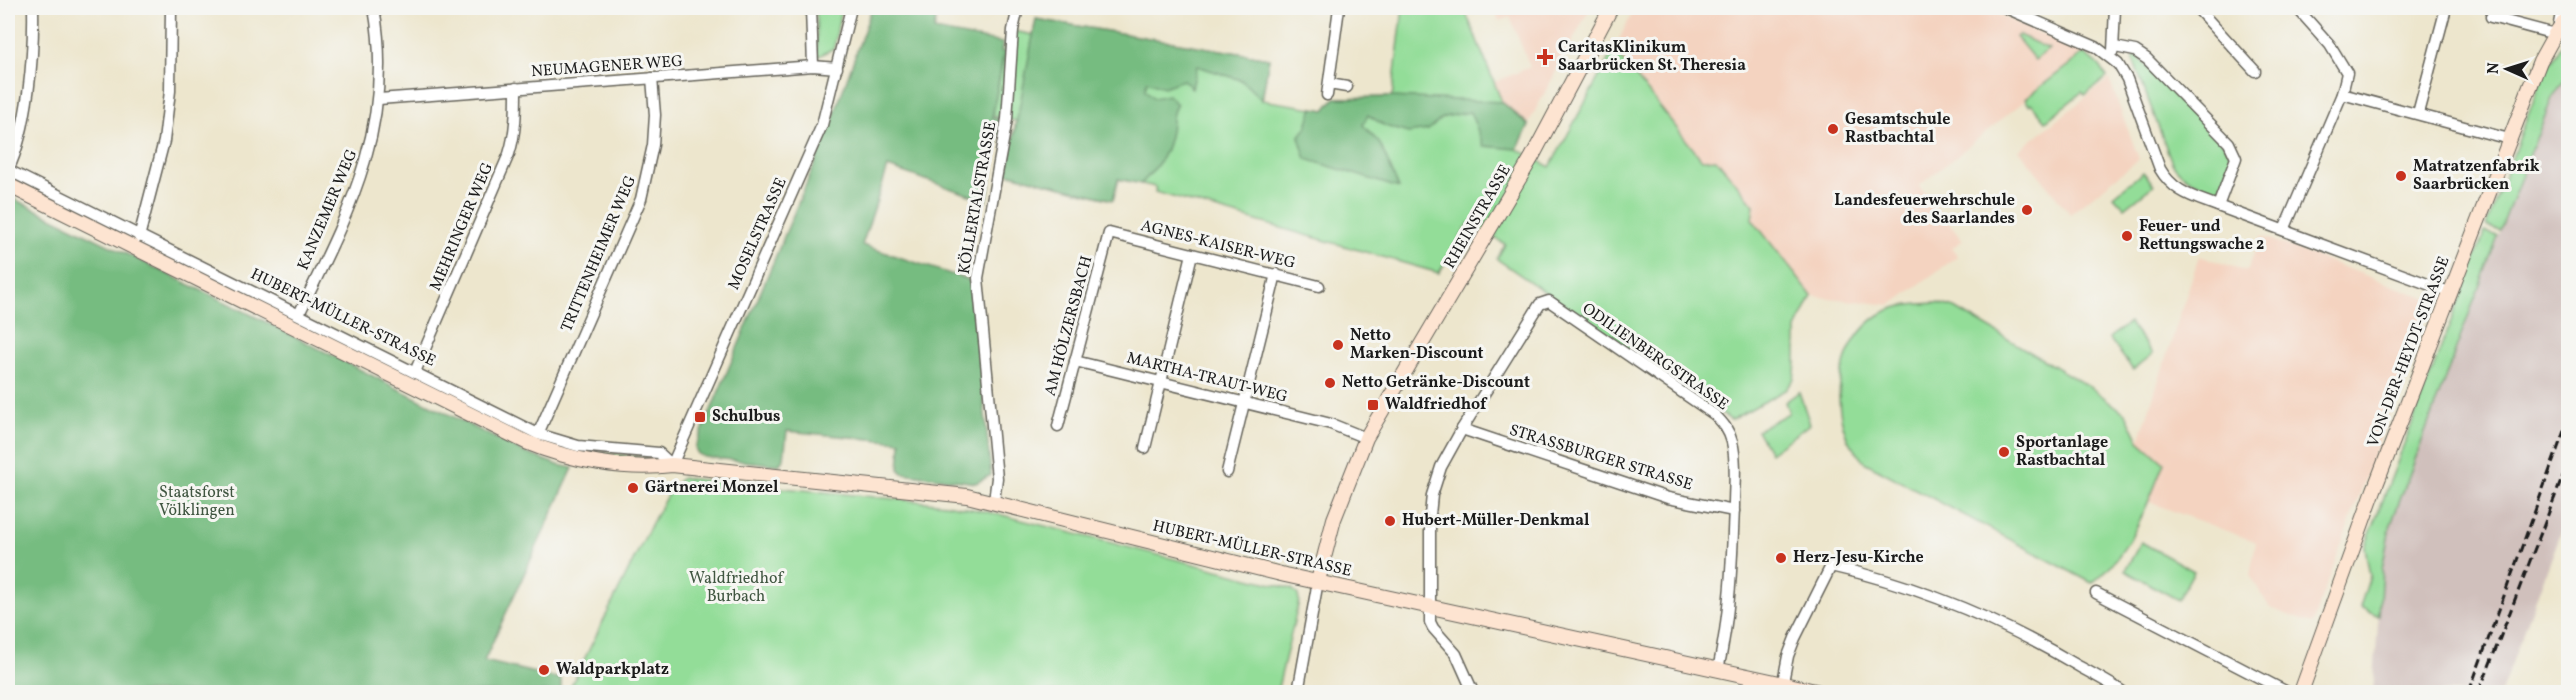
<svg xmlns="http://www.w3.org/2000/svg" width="2576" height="700" viewBox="0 0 2576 700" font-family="Vollkorn,serif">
	<rect width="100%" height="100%" fill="#f6f6f2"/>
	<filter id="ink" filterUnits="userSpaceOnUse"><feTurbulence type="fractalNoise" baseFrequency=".0167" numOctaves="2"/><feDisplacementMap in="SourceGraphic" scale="12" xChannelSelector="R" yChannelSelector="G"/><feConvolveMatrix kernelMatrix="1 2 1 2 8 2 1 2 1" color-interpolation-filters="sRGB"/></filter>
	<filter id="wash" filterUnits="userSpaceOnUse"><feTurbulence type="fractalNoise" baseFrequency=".008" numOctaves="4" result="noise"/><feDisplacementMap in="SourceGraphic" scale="24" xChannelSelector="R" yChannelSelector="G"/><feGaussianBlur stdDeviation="1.35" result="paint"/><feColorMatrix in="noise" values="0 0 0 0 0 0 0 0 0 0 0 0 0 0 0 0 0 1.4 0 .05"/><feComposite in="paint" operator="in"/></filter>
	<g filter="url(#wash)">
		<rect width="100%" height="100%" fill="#ede6cd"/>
		<g fill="#f4d3c0">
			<polygon points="1494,8 1590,8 1528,124 1502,102 1495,82 1530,67 1510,17 1499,21"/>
			<polygon points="1635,8 1830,8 1834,13 1841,8 1984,8 2084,53 1919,186 1963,240 1952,248 1958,256 1891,305 1812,296 1614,49"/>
			<polygon points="2109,79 2139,159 2070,214 2019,150"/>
			<polygon points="2261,236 2431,300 2312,624 2270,608 2250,575 2256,542 2149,502 2164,463 2139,441 2199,256 2247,271"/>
		</g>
		<polygon fill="#d0c0bc" points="2568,75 2568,514 2501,692 2373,692 2382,569 2390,527 2539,129 2552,98"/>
		<g fill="#93dd98" stroke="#587c5a" stroke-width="1.5">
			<polygon points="816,8 841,8 834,48 817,57"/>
			<polygon points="1403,8 1464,8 1502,102 1528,124 1517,149 1550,167 1614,49 1702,160 1716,159 1754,205 1752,219 1812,296 1796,329 1796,363 1794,379 1787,389 1731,420 1497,259 1505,244 1469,223 1439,273 1155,192 1156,187 1119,179 1113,200 1007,173 1016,121 992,116 1009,30 1033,35 1036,19 1269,58 1262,100 1325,110 1335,98 1392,97"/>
			<polygon points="2019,35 2049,49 2035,60 2016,37"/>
			<polygon points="2568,35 2568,75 2552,98 2500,231 2486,226 2544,73"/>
			<polygon points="2084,53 2100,66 2107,77 2085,95 2082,92 2046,121 2031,103 2029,105 2025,99"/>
			<path d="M2137 56 2225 145 2232 158 2219 192C2201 184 2183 180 2172 163L2134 62 2133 57Z"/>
			<polygon points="2143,172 2154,185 2125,208 2114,196"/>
			<polygon points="2485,232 2498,236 2390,527 2382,569 2379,616 2360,607 2370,576 2365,547"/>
			<path d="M1938 303 1955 308 2093 389 2126 414 2139 441 2164 463C2147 506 2130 554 2092 583L1864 462C1858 454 1849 445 1846 435 1831 395 1841 340 1879 315 1896 304 1919 304 1938 303Z"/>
			<polygon points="2129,323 2153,354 2133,370 2109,338"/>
			<polygon points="1799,392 1810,424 1770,453 1757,430 1789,413 1785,402"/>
			<polygon points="541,439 577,450 659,459 607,458 540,443"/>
			<polygon points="682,478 946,504 998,514 1292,589 1298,595 1299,601 1277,692 568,692 652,523 671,488"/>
			<polygon points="2141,542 2194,571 2178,600 2125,571"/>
		</g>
		<g fill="#76bc80" stroke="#496c4e" stroke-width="1.5">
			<polygon points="872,8 898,8 937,14 934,30 1003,43 1001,51 1004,52 992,118 1002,120 987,201 888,167 862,245 972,281 991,475 976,483 903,473 899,469 901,442 787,431 784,458 779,465 704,457 698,454 695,448 828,132"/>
			<path d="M1036 19 1269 58 1262 100 1241 80 1197 66 1192 88 1183 80 1164 87 1147 81 1145 90 1154 98 1168 95 1177 104C1169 117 1174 122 1170 136 1165 158 1156 168 1141 184L1118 179 1113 200 1007 173Z"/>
			<polygon points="1392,97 1502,102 1529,126 1517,149 1484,146 1470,112 1444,117 1428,130 1408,133 1385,126 1368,115 1363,125 1380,144 1399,188 1306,159 1299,137 1306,128 1313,108 1325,110 1335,98"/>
			<polygon points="8,196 264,321 523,452 558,465 573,468 484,661 561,679 561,692 8,692"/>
		</g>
	</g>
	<g filter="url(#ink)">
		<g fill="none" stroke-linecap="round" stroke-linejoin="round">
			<defs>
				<g id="street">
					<path d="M33 8C34 54 28 129 8 170L538 434 578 446 659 453 672 465 822 125 851 8"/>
					<polyline points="811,8 813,66"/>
					<path d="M2006 8 2096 47 2118 64 2127 79 2160 169C2171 188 2187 195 2207 202L2449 292"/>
					<polyline points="2197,8 2255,71"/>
					<polyline points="2491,17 2555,34"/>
					<polyline points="2558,29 2562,8"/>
					<polyline points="2115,47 2135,51 2147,59 2229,143 2236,158 2218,206"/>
					<polyline points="2113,51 2115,8"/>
					<polyline points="1329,84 1347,87"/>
					<polyline points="2342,94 2509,139"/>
					<polyline points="1327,95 1339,8"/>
					<polyline points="379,99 813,66 837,68"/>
					<polyline points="2418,113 2446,8"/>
					<polyline points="2284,230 2342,94 2347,73 2330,45 2297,8"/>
					<polyline points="139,237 164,141 170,91 171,8"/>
					<path d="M299 314C349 212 395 125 374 8"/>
					<polyline points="1075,361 1331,424 1366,438"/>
					<path d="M415 372 509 154C516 132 516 112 516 88"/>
					<polyline points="1058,426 1109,233 1319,286"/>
					<polyline points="1462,429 1668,498 1734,511"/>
					<polyline points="538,434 641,199 653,145 655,115 652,78"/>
					<polyline points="1145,448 1192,254"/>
					<polyline points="1227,472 1276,274"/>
					<polyline points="994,501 997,478 978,278 1007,119 1013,30 1018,8"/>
					<polyline points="2096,593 2287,692"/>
					<polyline points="1298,692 1318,581"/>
					<path d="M1473 692 1456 654 1433 628 1430 622V515L1432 495 1441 467 1462 429 1540 304 1549 301 1715 415C1723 423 1729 430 1732 442 1737 462 1734 485 1734 506 1732 562 1730 616 1718 670"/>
					<path d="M1781 692 1788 656 1795 638 1831 566C1919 586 2003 621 2080 667 2095 675 2110 683 2123 692"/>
				</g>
				<g id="secondary">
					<path d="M8 185 526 442C569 460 625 471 672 465L967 496 1285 575 1820 692"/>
					<polyline points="1318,581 1334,519 1366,438 1532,157 1611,8"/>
					<polyline points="2301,692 2374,490 2540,61 2555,34 2568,17"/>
				</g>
			</defs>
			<use href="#street" stroke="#65635a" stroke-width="13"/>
			<use href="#secondary" stroke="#65635a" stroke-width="16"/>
			<use href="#street" stroke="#fff" stroke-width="10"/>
			<use href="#secondary" stroke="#fde4d1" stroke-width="14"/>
			<g stroke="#1c1c1c" stroke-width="3" stroke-dasharray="9 4.5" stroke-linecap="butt">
				<polyline points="2469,692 2568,420"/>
				<polyline points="2479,692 2568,463"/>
			</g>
		</g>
	</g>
	<g fill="#c8321e" stroke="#f6f6f2" stroke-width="2">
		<path d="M1542 48h6v6h6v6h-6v6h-6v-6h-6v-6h6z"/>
		<circle cx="1833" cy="129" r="6"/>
		<circle cx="2401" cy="176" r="6"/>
		<circle cx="2027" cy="210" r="6"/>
		<circle cx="2127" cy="236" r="6"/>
		<circle cx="1338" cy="345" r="6"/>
		<circle cx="1330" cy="383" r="6"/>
		<rect x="1367" y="399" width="12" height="12" rx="3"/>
		<rect x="694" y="411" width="12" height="12" rx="3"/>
		<circle cx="2004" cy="452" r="6"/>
		<circle cx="633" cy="488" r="6"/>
		<circle cx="1390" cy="521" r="6"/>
		<circle cx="1781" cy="558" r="6"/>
		<circle cx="544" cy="670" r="6"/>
	</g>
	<g text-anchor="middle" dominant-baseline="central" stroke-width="6" stroke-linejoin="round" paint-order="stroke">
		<g font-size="16" font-weight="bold" fill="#1c1c1c" stroke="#f6f6f2" text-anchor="start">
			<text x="1558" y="48">CaritasKlinikum<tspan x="1558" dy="18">Saarbrücken St. Theresia</tspan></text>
			<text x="1845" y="120">Gesamtschule<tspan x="1845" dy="18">Rastbachtal</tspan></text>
			<text x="2413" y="167">Matratzenfabrik<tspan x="2413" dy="18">Saarbrücken</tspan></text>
			<text x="2015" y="201" text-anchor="end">Landesfeuerwehrschule<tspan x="2015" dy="18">des Saarlandes</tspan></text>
			<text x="2139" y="227">Feuer- und<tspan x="2139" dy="18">Rettungswache 2</tspan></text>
			<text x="1350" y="336">Netto<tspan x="1350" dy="18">Marken-Discount</tspan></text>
			<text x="1342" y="383">Netto Getränke-Discount</text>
			<text x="1385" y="405">Waldfriedhof</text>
			<text x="712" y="417">Schulbus</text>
			<text x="2016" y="443">Sportanlage<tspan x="2016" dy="18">Rastbachtal</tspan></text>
			<text x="645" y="488">Gärtnerei Monzel</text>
			<text x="1402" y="521">Hubert-Müller-Denkmal</text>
			<text x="1793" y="558">Herz-Jesu-Kirche</text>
			<text x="556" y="670">Waldparkplatz</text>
		</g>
		<g font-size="16" fill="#1c1c1c" stroke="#f6f6f2">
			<text transform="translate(607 67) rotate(-4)">NEUMAGENER WEG</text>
			<text transform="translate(978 198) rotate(-80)">KÖLLERTALSTRASSE</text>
			<text transform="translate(328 210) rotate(-67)">KANZEMER WEG</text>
			<text transform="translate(1478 217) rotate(-60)">RHEINSTRASSE</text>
			<text transform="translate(462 227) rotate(-67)">MEHRINGER WEG</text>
			<text transform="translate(758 234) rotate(-66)">MOSELSTRASSE</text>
			<text transform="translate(1218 245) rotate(14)">AGNES-KAISER-WEG</text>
			<text transform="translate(599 254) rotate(-67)">TRITTENHEIMER WEG</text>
			<text transform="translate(343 318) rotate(26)">HUBERT-MÜLLER-STRASSE</text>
			<text transform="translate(1069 326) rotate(-75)">AM HÖLZERSBACH</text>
			<text transform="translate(2409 352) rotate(-69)">VON-DER-HEYDT-STRASSE</text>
			<text transform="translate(1655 357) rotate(35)">ODILIENBERGSTRASSE</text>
			<text transform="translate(1207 378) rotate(14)">MARTHA-TRAUT-WEG</text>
			<text transform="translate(1601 458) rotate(17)">STRASSBURGER STRASSE</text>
			<text transform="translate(1252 549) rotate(13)">HUBERT-MÜLLER-STRASSE</text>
		</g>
		<g font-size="16" fill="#405641" stroke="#f6f6f2">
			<text x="197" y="493">Staatsforst<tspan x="197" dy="18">Völklingen</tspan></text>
			<text x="736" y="579">Waldfriedhof<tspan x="736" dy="18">Burbach</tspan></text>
		</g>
	</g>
	<rect width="2576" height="700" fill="none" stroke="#f6f6f2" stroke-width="30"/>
	<g transform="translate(2507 69) rotate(273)" stroke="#f6f6f2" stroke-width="4.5" paint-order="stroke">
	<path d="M0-4.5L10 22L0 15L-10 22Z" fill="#1c1c1c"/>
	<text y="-9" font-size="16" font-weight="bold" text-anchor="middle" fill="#1c1c1c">N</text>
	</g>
</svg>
